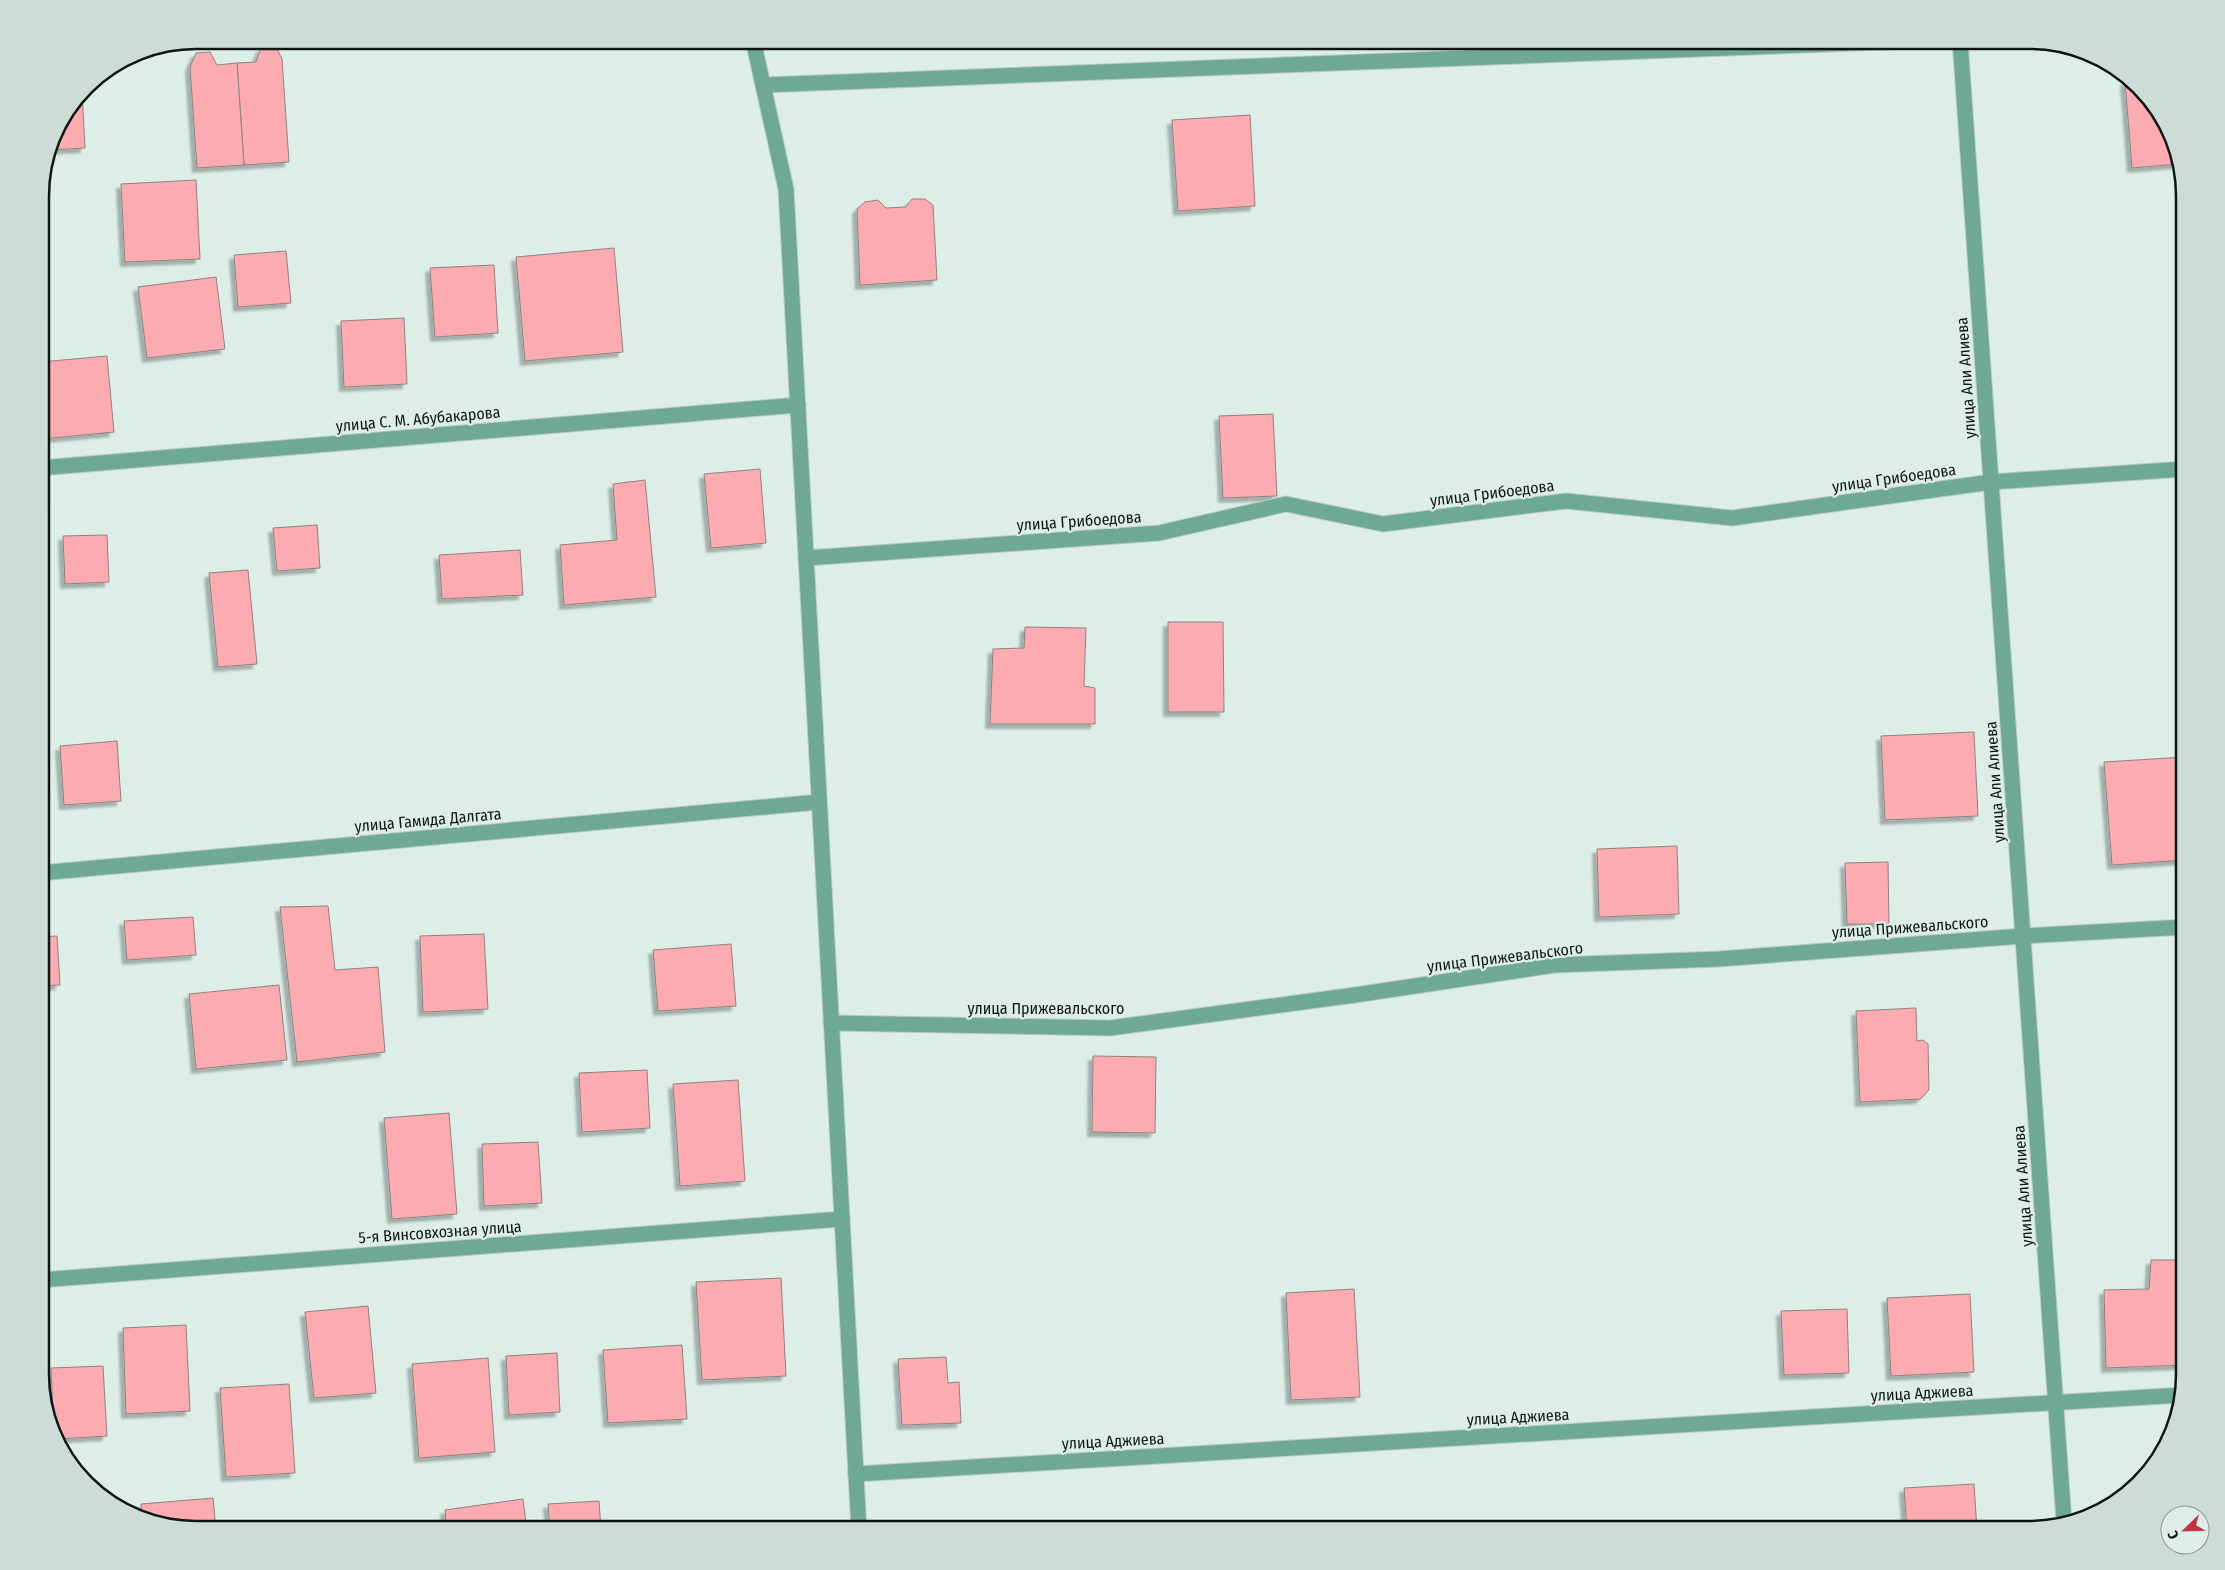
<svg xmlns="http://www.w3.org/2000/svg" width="2225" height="1570" viewBox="0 0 2225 1570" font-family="'Fira Sans Condensed',sans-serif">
	<defs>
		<filter id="shadow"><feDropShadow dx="-4.5" dy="4.5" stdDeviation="1" flood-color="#0004"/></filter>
	</defs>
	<rect width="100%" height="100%" fill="#ddeee7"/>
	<g fill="#fcacb0" stroke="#8f8080" filter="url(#shadow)">
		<polygon points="276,47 282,59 289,162 244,165 237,63 256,62 261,48"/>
		<polygon points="210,52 217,65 237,63 244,165 197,168 190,67 196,53"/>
		<polygon points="2125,81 2131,81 2169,127 2178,164 2132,168"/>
		<polygon points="82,91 85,148 49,150 52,136"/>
		<polygon points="1250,115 1255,206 1178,211 1172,120"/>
		<polygon points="196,180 200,259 125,262 121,184"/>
		<polygon points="912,199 925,199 933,205 937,280 860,285 857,209 865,202 878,200 886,208 906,207"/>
		<polygon points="614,248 623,352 525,361 516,257"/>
		<polygon points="286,251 291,303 238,307 234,255"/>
		<polygon points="494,265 498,333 435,337 430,268"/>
		<polygon points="216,277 225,349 147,358 138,287"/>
		<polygon points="404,318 407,384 344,387 341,321"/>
		<polygon points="107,356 114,432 42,439 40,362"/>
		<polygon points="1273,414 1277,496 1223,498 1219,416"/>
		<polygon points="760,469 766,543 711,548 704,474"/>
		<polygon points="645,480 656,597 564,605 560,545 617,540 613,484"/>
		<polygon points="317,525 320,568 277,571 273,528"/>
		<polygon points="107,535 109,582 65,584 63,536"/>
		<polygon points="520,550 523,595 442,599 439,555"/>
		<polygon points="248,570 257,664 218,667 209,573"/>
		<polygon points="1168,622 1223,622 1224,712 1168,712"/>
		<polygon points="1025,627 1086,628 1084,686 1095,688 1095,724 990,724 993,649 1024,648"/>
		<polygon points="1974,732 1978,816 1885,820 1881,736"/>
		<polygon points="117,741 121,801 64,805 60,746"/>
		<polygon points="2185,757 2185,860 2112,865 2104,762"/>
		<polygon points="40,764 43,835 40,835"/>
		<polygon points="1677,846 1679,914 1599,917 1597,849"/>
		<polygon points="1888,862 1889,924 1847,924 1845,863"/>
		<polygon points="328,906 335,970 378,967 385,1052 297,1062 280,907"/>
		<polygon points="193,917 196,955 127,960 124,921"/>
		<polygon points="484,934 488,1009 423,1012 420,936"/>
		<polygon points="57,936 60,985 40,986 40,937"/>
		<polygon points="731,944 736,1006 658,1011 653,950"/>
		<polygon points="279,985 287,1060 196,1069 189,994"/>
		<polygon points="1916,1008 1917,1041 1923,1040 1928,1044 1929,1090 1920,1099 1860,1102 1856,1011"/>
		<polygon points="1093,1056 1156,1057 1155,1133 1092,1132"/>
		<polygon points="647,1070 650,1128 582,1132 579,1073"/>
		<polygon points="738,1080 745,1181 680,1186 673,1084"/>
		<polygon points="449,1113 457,1214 392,1219 384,1118"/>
		<polygon points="538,1142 542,1203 484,1206 482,1144"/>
		<polygon points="2151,1260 2185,1260 2185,1365 2106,1368 2104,1290 2149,1289"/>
		<polygon points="781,1278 786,1376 702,1380 696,1282"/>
		<polygon points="1354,1289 1360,1397 1291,1400 1286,1293"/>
		<polygon points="1970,1294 1974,1372 1891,1376 1887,1298"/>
		<polygon points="368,1306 376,1393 314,1398 305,1312"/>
		<polygon points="1847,1309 1849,1373 1784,1375 1781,1311"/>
		<polygon points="186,1325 190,1411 126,1414 123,1328"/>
		<polygon points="682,1345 687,1419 608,1423 603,1350"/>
		<polygon points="557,1353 560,1412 509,1415 506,1356"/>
		<polygon points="946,1357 948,1383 959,1382 961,1423 902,1425 898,1359"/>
		<polygon points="488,1358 495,1452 419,1458 412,1364"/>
		<polygon points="103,1366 107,1436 57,1439 54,1429 51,1368"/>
		<polygon points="289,1384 295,1473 226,1477 220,1388"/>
		<polygon points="1974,1484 1977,1530 1907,1530 1904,1488"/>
		<polygon points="213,1498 216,1530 196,1530 142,1520 141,1504"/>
		<polygon points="523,1499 527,1530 447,1530 445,1510"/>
		<polygon points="599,1501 601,1530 550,1530 548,1504"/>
		<polygon points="1856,1525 1856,1530 1804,1530"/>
	</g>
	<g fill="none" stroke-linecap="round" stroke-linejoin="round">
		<defs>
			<g id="minor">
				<polyline points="753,40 786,189 859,1530"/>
				<polyline points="1960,40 2064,1522"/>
				<polyline points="763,85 1935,40"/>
				<polyline points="40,468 798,405"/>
				<polyline points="806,558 1159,533 1286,504 1383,524 1566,501 1732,518 1991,482 2185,469"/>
				<polyline points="40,873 819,802"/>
				<polyline points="831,1023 1110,1028 1355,995 1555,965 1719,959 2023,936 2185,927"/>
				<polyline points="40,1280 842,1219"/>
				<polyline points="856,1474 2182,1395"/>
			</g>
		</defs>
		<use href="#minor" stroke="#bccbc5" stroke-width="17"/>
		<use href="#minor" stroke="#6ea993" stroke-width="15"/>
	</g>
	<g text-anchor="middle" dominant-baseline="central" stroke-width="4.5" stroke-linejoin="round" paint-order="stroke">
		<g font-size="16" fill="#0f1513" stroke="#ddeee7">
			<text transform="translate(1966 378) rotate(-94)">улица Али Алиева</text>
			<text transform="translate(418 419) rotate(-5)">улица С. М. Абубакарова</text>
			<text transform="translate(1894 478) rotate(-8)">улица Грибоедова</text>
			<text transform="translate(1492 493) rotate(-7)">улица Грибоедова</text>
			<text transform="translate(1079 521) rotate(-4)">улица Грибоедова</text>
			<text transform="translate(1995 782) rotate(-94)">улица Али Алиева</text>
			<text transform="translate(428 820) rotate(-5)">улица Гамида Далгата</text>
			<text transform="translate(1910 927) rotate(-4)">улица Прижевальского</text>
			<text transform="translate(1505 957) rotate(-7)">улица Прижевальского</text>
			<text x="1046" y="1008">улица Прижевальского</text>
			<text transform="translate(2023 1186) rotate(-94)">улица Али Алиева</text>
			<text transform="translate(440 1232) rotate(-4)">5-я Винсовхозная улица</text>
			<text transform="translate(1922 1393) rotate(-3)">улица Аджиева</text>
			<text transform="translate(1518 1417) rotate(-3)">улица Аджиева</text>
			<text transform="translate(1113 1441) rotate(-3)">улица Аджиева</text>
		</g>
	</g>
	<path d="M0 0H2225V1570H0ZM196 49H2029A147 147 0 0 1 2176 196V1374A147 147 0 0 1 2029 1521H196A147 147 0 0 1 49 1374V196A147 147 0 0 1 196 49Z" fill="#cdddd6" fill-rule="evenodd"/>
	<path fill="none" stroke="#0f1513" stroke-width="2.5" d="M196 49H2029A147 147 0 0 1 2176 196V1374A147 147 0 0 1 2029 1521H196A147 147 0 0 1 49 1374V196A147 147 0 0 1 196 49Z"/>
	<g transform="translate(2185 1530) rotate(247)"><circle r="24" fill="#ddeee7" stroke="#8b9792"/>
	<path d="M0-4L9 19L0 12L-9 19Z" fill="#c2324b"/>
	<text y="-8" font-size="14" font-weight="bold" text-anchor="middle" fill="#0f1513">С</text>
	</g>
</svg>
